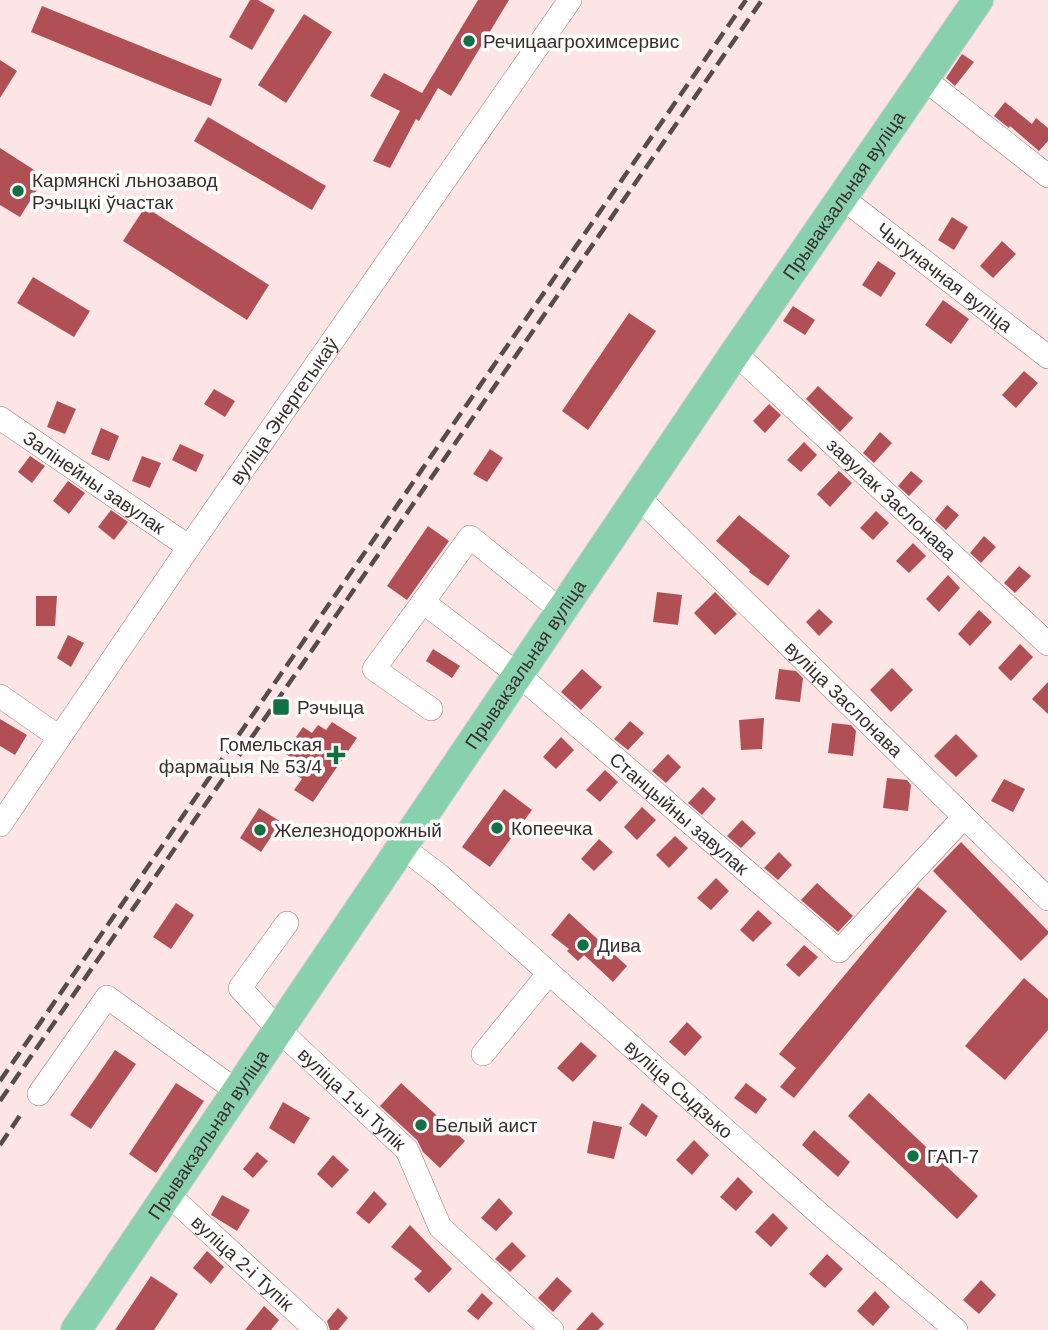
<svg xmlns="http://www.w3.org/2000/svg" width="1048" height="1330" viewBox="0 0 1048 1330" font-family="Helvetica,sans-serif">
	<rect width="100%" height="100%" fill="#fde5e5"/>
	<g fill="#b05054">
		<polygon points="250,0 258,0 275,10 252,50 229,37"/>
		<polygon points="478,0 509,0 451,96 438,88 419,121 416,119 390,168 373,161 400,111 370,96 384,73 422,93"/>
		<polygon points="42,6 222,79 211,106 31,32"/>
		<polygon points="304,14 332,32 286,103 258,85"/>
		<polygon points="962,54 974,62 955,86 946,78"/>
		<polygon points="0,60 17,71 0,98"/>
		<polygon points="1005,102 1032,124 1036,118 1048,128 1048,141 1039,151 1010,126 1009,128 994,116"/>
		<polygon points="208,117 326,186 312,210 194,141"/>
		<polygon points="0,148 45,177 20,217 0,205"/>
		<polygon points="145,207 269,285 247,320 123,241"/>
		<polygon points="952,217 968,227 954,250 938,240"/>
		<polygon points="1002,241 1016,254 993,278 980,266"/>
		<polygon points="878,261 896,273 881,297 862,285"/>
		<polygon points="33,277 90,311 74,337 17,303"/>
		<polygon points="943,300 969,319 951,344 925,325"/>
		<polygon points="793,306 815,320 805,335 783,321"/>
		<polygon points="629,313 656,331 588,430 562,411"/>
		<polygon points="1024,371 1038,383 1016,408 1002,395"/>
		<polygon points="818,386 853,418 840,432 806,399"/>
		<polygon points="214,389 235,401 225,417 204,404"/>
		<polygon points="57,401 76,409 65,434 47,427"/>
		<polygon points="769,404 781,415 765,433 753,421"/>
		<polygon points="101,428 119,436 109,461 91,454"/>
		<polygon points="880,432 892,443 874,463 863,453"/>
		<polygon points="804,442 817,455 801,472 787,460"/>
		<polygon points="180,444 204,455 196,472 172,460"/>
		<polygon points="490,449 503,458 487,482 473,474"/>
		<polygon points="30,456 45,466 32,483 18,472"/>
		<polygon points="142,456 161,463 150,488 132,481"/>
		<polygon points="839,471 852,483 830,507 817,494"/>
		<polygon points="911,471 923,481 909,496 898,486"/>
		<polygon points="68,481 85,493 69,514 53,501"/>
		<polygon points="947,505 959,515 946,530 935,520"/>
		<polygon points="111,510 128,522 114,540 98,527"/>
		<polygon points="876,511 889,523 873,540 860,528"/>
		<polygon points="739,515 790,556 768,586 749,572 750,570 716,541"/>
		<polygon points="428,526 449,541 407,600 387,586"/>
		<polygon points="984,536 996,547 981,563 970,553"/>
		<polygon points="913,543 926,556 909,573 896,561"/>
		<polygon points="1019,566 1031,576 1015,593 1004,583"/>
		<polygon points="948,575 960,588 939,612 926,599"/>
		<polygon points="657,592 682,595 678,625 653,622"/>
		<polygon points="715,592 737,614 715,635 694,613"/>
		<polygon points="36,596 57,596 55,626 36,626"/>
		<polygon points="819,609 833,622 819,636 806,622"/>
		<polygon points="979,610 992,622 970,646 958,634"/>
		<polygon points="68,635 84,643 71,667 57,658"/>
		<polygon points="1020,644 1033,657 1011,681 998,668"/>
		<polygon points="433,649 460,666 452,678 426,661"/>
		<polygon points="892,668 913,690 891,712 870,690"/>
		<polygon points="582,669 602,687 581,710 561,692"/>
		<polygon points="779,669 796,671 803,678 800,702 775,699"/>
		<polygon points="1048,682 1048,714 1032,699"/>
		<polygon points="764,718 762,749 741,750 739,720"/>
		<polygon points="0,719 27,735 15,755 0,746"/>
		<polygon points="630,721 644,733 628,750 614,739"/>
		<polygon points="332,722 357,738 313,802 294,790 302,779 288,769 294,760 285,753 303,727 312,733 318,725 326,730"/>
		<polygon points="832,723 851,725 856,731 853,756 828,753"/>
		<polygon points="956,734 978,756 956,777 934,756"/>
		<polygon points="561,737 574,750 556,769 543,757"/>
		<polygon points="668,754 681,767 666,783 652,771"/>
		<polygon points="605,770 618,782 600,802 586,790"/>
		<polygon points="887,778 907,780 911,785 908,811 883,808"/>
		<polygon points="1004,779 1025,789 1013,812 991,801"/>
		<polygon points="703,787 716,799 702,815 688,803"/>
		<polygon points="504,789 532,810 490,867 462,847"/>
		<polygon points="642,807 656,820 637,840 624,827"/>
		<polygon points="259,808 281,822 261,852 240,838"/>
		<polygon points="742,820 756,833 741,848 727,836"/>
		<polygon points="675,836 688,848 669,868 656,855"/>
		<polygon points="599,839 613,852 594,871 581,859"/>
		<polygon points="961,842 1048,931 1048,934 1021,961 933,871"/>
		<polygon points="779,852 792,865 778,880 764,868"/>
		<polygon points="716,878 729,891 711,910 697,898"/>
		<polygon points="817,883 853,916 838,932 801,900"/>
		<polygon points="918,887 947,911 794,1098 780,1087 796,1068 779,1054"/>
		<polygon points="176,903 194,915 171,949 153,937"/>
		<polygon points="758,910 772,923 753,942 740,930"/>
		<polygon points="569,913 627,966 613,982 584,955 578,961 567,951 569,949 551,935"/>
		<polygon points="804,945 818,957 799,977 786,965"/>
		<polygon points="1024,978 1048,999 1048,1030 1005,1080 965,1046"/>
		<polygon points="687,1022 702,1037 685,1056 669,1042"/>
		<polygon points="581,1042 597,1056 573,1082 557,1068"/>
		<polygon points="115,1050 136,1064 91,1129 70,1115"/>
		<polygon points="176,1083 204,1101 156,1173 129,1154"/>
		<polygon points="401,1083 465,1141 440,1168 423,1152 417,1140 380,1106"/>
		<polygon points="746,1083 767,1099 756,1114 734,1098"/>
		<polygon points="869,1093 978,1196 957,1219 848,1116"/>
		<polygon points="283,1102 310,1118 294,1144 269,1128"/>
		<polygon points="642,1103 658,1116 646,1137 629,1124"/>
		<polygon points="593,1121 622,1127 614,1159 587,1153"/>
		<polygon points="814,1130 850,1162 838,1177 802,1145"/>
		<polygon points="694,1140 709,1155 692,1175 676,1160"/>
		<polygon points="257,1152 268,1161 253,1178 243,1169"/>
		<polygon points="333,1155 349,1170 332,1188 317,1174"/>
		<polygon points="738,1177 753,1192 736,1211 720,1197"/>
		<polygon points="374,1191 387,1204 369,1224 356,1213"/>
		<polygon points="222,1195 250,1210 237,1231 211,1215"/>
		<polygon points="499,1198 513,1213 496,1231 481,1218"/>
		<polygon points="773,1213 788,1228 771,1247 755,1232"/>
		<polygon points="410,1225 452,1269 429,1293 414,1279 422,1271 391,1247"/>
		<polygon points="512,1242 526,1256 510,1272 495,1259"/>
		<polygon points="207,1251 224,1267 211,1284 193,1268"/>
		<polygon points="827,1254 843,1269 825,1288 809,1274"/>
		<polygon points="151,1276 178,1294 154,1330 115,1330"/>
		<polygon points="557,1277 572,1291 553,1312 538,1298"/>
		<polygon points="981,1280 996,1295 979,1314 963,1300"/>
		<polygon points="875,1291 890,1307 873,1326 857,1311"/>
		<polygon points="482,1293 493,1303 478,1320 467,1311"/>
		<polygon points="264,1306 279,1320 271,1330 245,1330"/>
		<polygon points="338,1308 348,1318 338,1330 330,1330 327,1321"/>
		<polygon points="592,1312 604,1324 598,1330 576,1330"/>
	</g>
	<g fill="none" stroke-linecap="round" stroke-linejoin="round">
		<defs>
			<g id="minor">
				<polyline points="923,78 1048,176"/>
				<path id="s1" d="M841 197 1048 357"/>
				<path id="s2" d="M735 353 1048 644"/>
				<path id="s3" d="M0 418 189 547"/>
				<path id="s4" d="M639 498 1048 899"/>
				<polyline points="423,602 374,669 431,709"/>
				<path id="s5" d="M563 612 470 537 423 602 520 676 839 951 964 817"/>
				<polyline points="0,696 59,737"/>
				<path id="s6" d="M0 825 189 547 570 0"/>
				<path id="s7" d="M402 847 439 875 823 1217 956 1330"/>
				<path id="s8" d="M287 923 240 988 279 1030 407 1150 440 1227 552 1330"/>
				<polyline points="483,1054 549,973"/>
				<polyline points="39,1094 107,997 238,1092"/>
				<path id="s9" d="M169 1195 316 1330"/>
			</g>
			<g id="major">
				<path id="s10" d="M76 1330 735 353 978 0"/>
			</g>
		</defs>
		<use href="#minor" stroke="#917c7b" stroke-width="24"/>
		<use href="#major" stroke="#cfcdcd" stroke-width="32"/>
		<use href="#minor" stroke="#fff" stroke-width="23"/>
		<use href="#major" stroke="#89d1ad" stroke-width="30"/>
		<g stroke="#574c4c" stroke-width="4.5" stroke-dasharray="14 7" stroke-linecap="butt">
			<polyline points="0,1081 746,0"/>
			<polyline points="0,1101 762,0"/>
			<polyline points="0,1145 21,1114"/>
		</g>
	</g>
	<g fill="#127045" stroke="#fff" stroke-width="2.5">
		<circle cx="469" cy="41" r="7"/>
		<circle cx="18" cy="191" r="7"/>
		<rect x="272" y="698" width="18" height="18" rx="3.5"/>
		<path d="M332.5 744.5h7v7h7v7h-7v7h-7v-7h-7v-7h7z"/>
		<circle cx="497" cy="828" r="7"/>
		<circle cx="260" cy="830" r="7"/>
		<circle cx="583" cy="945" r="7"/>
		<circle cx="421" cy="1125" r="7"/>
		<circle cx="913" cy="1156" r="7"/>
	</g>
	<g text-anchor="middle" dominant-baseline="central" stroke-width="7" stroke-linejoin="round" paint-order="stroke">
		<g font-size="19" fill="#372e2e" stroke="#fff" text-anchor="start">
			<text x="483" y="41">Речицаагрохимсервис</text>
			<text x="32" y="180">Кармянскі льнозавод<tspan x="32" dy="22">Рэчыцкі ўчастак</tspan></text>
			<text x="297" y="707">Рэчыца</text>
			<text x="322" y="744" text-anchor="end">Гомельская<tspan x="322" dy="22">фармацыя № 53/4</tspan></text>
			<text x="511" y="828">Копеечка</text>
			<text x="274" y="830">Железнодорожный</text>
			<text x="597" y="945">Дива</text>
			<text x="435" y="1125">Белый аист</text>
			<text x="927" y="1156">ГАП-7</text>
		</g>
		<g font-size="19" fill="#372e2e" stroke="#fff">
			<text stroke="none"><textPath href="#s10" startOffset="1370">Прывакзальная вуліца</textPath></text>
			<text stroke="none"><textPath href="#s1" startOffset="131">Чыгуначная вуліца</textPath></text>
			<text stroke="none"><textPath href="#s6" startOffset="502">вуліца Энергетыкаў</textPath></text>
			<text stroke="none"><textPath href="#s3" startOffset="114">Залінейны завулак</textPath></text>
			<text stroke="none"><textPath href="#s2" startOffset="214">завулак Заслонава</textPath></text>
			<text stroke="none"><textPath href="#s10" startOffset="803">Прывакзальная вуліца</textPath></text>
			<text stroke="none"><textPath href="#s4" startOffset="287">вуліца Заслонава</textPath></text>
			<text stroke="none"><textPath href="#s5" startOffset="532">Станцыйны завулак</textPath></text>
			<text stroke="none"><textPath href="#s7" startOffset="368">вуліца Сыдзько</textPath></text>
			<text stroke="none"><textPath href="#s8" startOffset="238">вуліца 1-ы Тупік</textPath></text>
			<text stroke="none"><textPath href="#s10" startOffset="236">Прывакзальная вуліца</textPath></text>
			<text stroke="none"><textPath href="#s9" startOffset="100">вуліца 2-і Тупік</textPath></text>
		</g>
	</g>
</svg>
